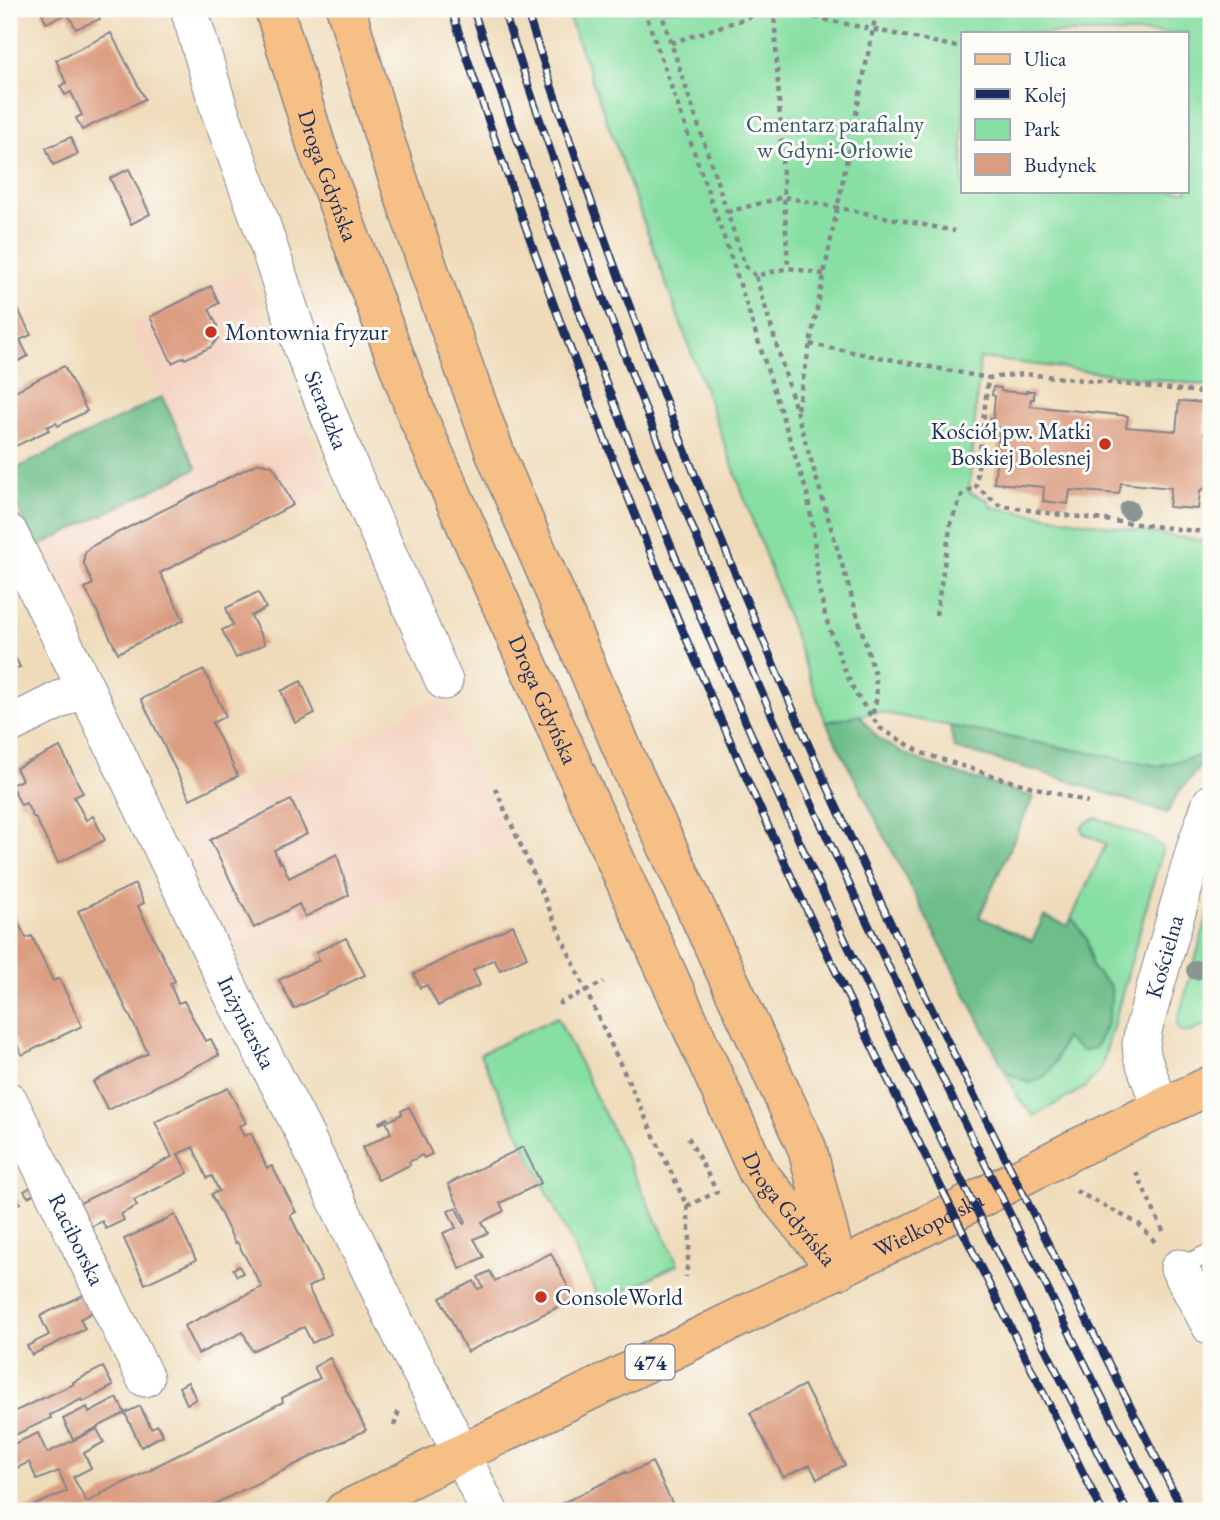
<svg xmlns="http://www.w3.org/2000/svg" width="1220" height="1520" viewBox="0 0 1220 1520" font-family="'EB Garamond',serif">
	<rect width="100%" height="100%" fill="#fdfcf7"/>
	<filter id="ink" filterUnits="userSpaceOnUse"><feTurbulence type="fractalNoise" baseFrequency=".0143" numOctaves="2"/><feDisplacementMap in="SourceGraphic" scale="14" xChannelSelector="R" yChannelSelector="G"/><feConvolveMatrix kernelMatrix="1 2 1 2 8 2 1 2 1" color-interpolation-filters="sRGB"/></filter>
	<filter id="wash" filterUnits="userSpaceOnUse"><feTurbulence type="fractalNoise" baseFrequency=".00686" numOctaves="4" result="noise"/><feDisplacementMap in="SourceGraphic" scale="28" xChannelSelector="R" yChannelSelector="G"/><feGaussianBlur stdDeviation="1.57" result="paint"/><feColorMatrix in="noise" values="0 0 0 0 0 0 0 0 0 0 0 0 0 0 0 0 0 1.4 0 .05"/><feComposite in="paint" operator="in"/></filter>
	<g filter="url(#wash)">
		<rect width="100%" height="100%" fill="#efdbba"/>
		<g fill="#f4d3c0">
			<polygon points="9,9 44,9 9,27"/>
			<polygon points="246,268 273,342 330,488 294,506 293,505 72,617 37,547 196,468 127,327"/>
			<polygon points="440,696 509,841 247,970 175,828 335,750"/>
		</g>
		<g fill="#87dfa3" stroke="#518780" stroke-width="2" fill-rule="evenodd">
			<path d="M566 9H1211V386L980 358 969 492 988 500 991 507 1211 542V753L1158 766 878 712 826 722ZM963 33H1187V191H963Z"/>
			<path d="M1097 818 1151 839 1163 848 1101 1069 1084 1088 1034 1116 1019 1099 1005 1071 1011 1075 1055 1064 1064 1037 1072 1042 1111 987 1092 968 1087 940 1072 917 1106 844 1083 833 1082 827C1086 822 1090 820 1097 818Z"/>
			<polygon points="1211,905 1211,1022 1191,1032 1182,1032 1176,1026"/>
			<polygon points="557,1017 678,1264 601,1303 480,1054"/>
		</g>
		<g fill="#6dbe89" stroke="#447674" stroke-width="2">
			<polygon points="162,397 197,468 37,547 9,490 9,472"/>
			<path d="M860 715C867 726 874 736 885 743 926 768 987 782 1033 797L979 917 1032 941 1044 916 1068 926 1072 917 1087 940 1092 968 1111 987C1112 1012 1108 1026 1095 1048L1082 1051 1064 1038C1054 1061 1056 1075 1029 1083L1005 1071 826 722Z"/>
			<polygon points="950,726 1158,766 1211,753 1178,793 1167,813 1041,772 954,748"/>
		</g>
		<g id="blocks">
			<g fill="#db9d81">
				<polygon points="44,9 96,9 100,19 76,29 68,14 46,23 41,10"/>
				<polygon points="111,33 145,99 82,130 76,118 82,115 71,92 65,95 60,86 66,83 56,60"/>
				<polygon points="71,137 78,154 53,165 46,148"/>
				<polygon points="129,169 150,214 131,224 110,178"/>
				<polygon points="211,286 219,303 209,309 217,325 218,338 211,347 185,359 184,357 172,363 150,317"/>
				<polygon points="15,303 31,335 20,340 28,356 9,366 9,306"/>
				<polygon points="64,366 87,411 58,426 56,423 47,427 49,430 16,446 9,431 9,394"/>
				<polygon points="993,387 1001,388 1001,391 1026,393 1026,391 1034,391 1034,399 1031,399 1030,406 1128,416 1126,427 1176,431 1179,401 1206,403 1204,434 1209,435 1211,438 1211,485 1200,491 1198,509 1169,507 1171,488 1121,483 1119,494 1070,490 1068,504 1043,501 1044,487 994,483 1000,428 989,427 990,419 993,419 995,396 992,395"/>
				<polygon points="262,463 272,466 275,469 293,505 160,573 184,620 118,653 85,588 93,584 84,564 84,556 86,551 90,547 117,533 256,464"/>
				<polygon points="258,592 266,608 251,616 265,644 236,658 222,630 233,625 226,608"/>
				<polygon points="9,644 20,667 9,672"/>
				<polygon points="204,670 226,716 212,723 238,776 190,799 141,699"/>
				<polygon points="301,681 315,713 295,723 281,691"/>
				<polygon points="60,747 83,793 74,797 86,820 93,816 105,840 58,863 35,817 33,817 26,803 21,805 11,785 22,780 16,768"/>
				<polygon points="291,800 307,834 274,850 280,863 282,862 289,878 337,854 349,895 305,917 299,904 254,928 210,840"/>
				<polygon points="135,884 144,903 138,906 175,981 170,984 178,1003 184,1001 205,1041 211,1039 219,1055 108,1110 93,1082 148,1053 78,911"/>
				<polygon points="9,904 26,938 32,936 53,981 59,978 82,1026 22,1055 9,1027"/>
				<polygon points="513,925 527,957 500,970 494,959 473,970 480,985 438,1006 427,985 420,988 414,974"/>
				<polygon points="346,938 365,975 294,1009 279,980 319,960 316,952"/>
				<polygon points="228,1088 246,1123 239,1126 244,1136 251,1133 267,1168 272,1166 296,1212 290,1215 322,1280 308,1287 331,1334 312,1343 304,1327 252,1351 243,1332 198,1354 184,1326 262,1287 237,1242 235,1243 211,1194 219,1191 212,1176 207,1178 193,1147 178,1154 188,1173 134,1200 137,1206 121,1214 124,1220 106,1229 102,1221 87,1229 76,1205 172,1157 155,1122"/>
				<polygon points="409,1107 432,1154 424,1158 422,1155 409,1162 410,1165 378,1180 362,1148 391,1133 386,1121 380,1124 379,1122 387,1118 389,1121 402,1114 401,1111"/>
				<polygon points="523,1147 541,1183 500,1203 504,1211 482,1222 488,1233 474,1239 484,1257 460,1269 443,1233 456,1228 448,1211 456,1208 464,1224 466,1222 448,1184"/>
				<polygon points="36,1184 40,1191 28,1197 24,1191"/>
				<polygon points="15,1193 20,1203 9,1208 9,1196"/>
				<polygon points="175,1215 196,1260 145,1284 124,1239"/>
				<polygon points="551,1253 574,1299 467,1352 440,1298 474,1281 478,1289 483,1287 478,1277 490,1271 495,1281"/>
				<polygon points="239,1266 243,1273 237,1276 233,1269"/>
				<polygon points="85,1294 93,1312 80,1319 85,1329 32,1355 27,1346 49,1335 40,1316"/>
				<polygon points="330,1358 366,1430 200,1511 22,1511 67,1491 59,1471 37,1480 29,1462 9,1472 9,1446 38,1433 47,1453 97,1429 104,1442 84,1453 91,1468 73,1477 87,1502 101,1495 100,1494 153,1469 152,1468 283,1402 282,1398 320,1378 314,1367"/>
				<polygon points="103,1367 113,1386 83,1402 82,1399 50,1415 51,1418 9,1438 9,1414 74,1384 73,1382"/>
				<polygon points="188,1382 196,1399 187,1404 179,1387"/>
				<polygon points="804,1385 845,1465 817,1479 810,1465 783,1477 750,1413"/>
				<polygon points="117,1398 125,1413 73,1440 63,1419 87,1407 89,1413"/>
				<polygon points="140,1406 151,1428 158,1425 163,1435 141,1447 125,1413"/>
				<polygon points="652,1462 676,1511 546,1511 626,1472 627,1474"/>
			</g>
		</g>
	</g>
	<g filter="url(#ink)">
		<use href="#blocks" fill-opacity="0" stroke="#85858c" stroke-width="2"/>
		<g fill="none" stroke-linecap="round" stroke-linejoin="round">
			<defs>
				<polyline id="lane" points="1179,1268 1211,1252"/>
				<g id="street">
					<path id="s1" d="M189 9 219 109 262 226 303 350 347 461 444 681"/>
					<path id="s2" d="M9 533 85 687 234 998 301 1127 409 1351 427 1384 489 1511"/>
					<polyline points="9,725 85,687"/>
					<path id="s3" d="M9 1101 145 1378"/>
					<path id="s4" d="M1161 1109 1142 1056 1141 1044 1144 1027 1196 845 1211 803"/>
					<polyline points="1179,1268 1211,1327"/>
				</g>
				<g id="primary">
					<path id="s5" d="M274 9 317 148 417 415 585 793 758 1173 838 1270"/>
					<polyline points="346,9 383,134 432,279 497,458 628,762 807,1148 836,1261"/>
					<path id="s6" d="M344 1511 928 1225 1075 1149 1211 1085"/>
				</g>
			</defs>
			<use href="#lane" stroke="#85858c" stroke-width="20"/>
			<use href="#street" stroke="#85858c" stroke-width="39"/>
			<use href="#primary" stroke="#85858c" stroke-width="41"/>
			<g stroke="#85858c" stroke-width="4.5" stroke-dasharray="5 5" stroke-linecap="butt">
				<polyline points="644,9 735,269 807,493 813,529 819,589 826,619 846,673 857,696 880,728 922,753 1000,778 1088,802"/>
				<polyline points="660,9 745,266 756,276"/>
				<polyline points="774,9 788,268"/>
				<polyline points="671,43 774,9 963,48"/>
				<polyline points="727,212 784,197 955,231"/>
				<polyline points="824,274 788,268 756,276 875,675 877,696 872,717"/>
				<polyline points="810,344 988,378"/>
				<polyline points="1211,393 1024,374 988,378 976,486 999,505 1047,513 1211,533"/>
				<polyline points="797,409 877,9"/>
				<polyline points="936,615 951,522 962,495 976,486"/>
				<polyline points="495,788 586,991 687,1206 690,1239 686,1277"/>
				<polyline points="558,1004 604,982"/>
				<polyline points="1136,1172 1165,1235"/>
				<polyline points="1076,1191 1139,1224 1155,1242"/>
				<polyline points="687,1206 717,1192 688,1137"/>
				<polyline points="394,1426 399,1410"/>
			</g>
			<use href="#lane" stroke="#fff" stroke-width="18"/>
			<use href="#street" stroke="#fff" stroke-width="37"/>
			<use href="#primary" stroke="#f5bf86" stroke-width="38"/>
			<defs>
				<g id="rail">
					<path d="M451 9C536 270 635 527 746 777 857 1026 982 1268 1102 1511"/>
					<path d="M473 9C548 236 632 460 727 679 849 962 989 1236 1127 1511"/>
					<path d="M503 9C586 265 683 517 793 763 908 1016 1035 1263 1159 1511"/>
					<path d="M526 9C607 260 703 506 810 748 925 1006 1056 1258 1183 1511"/>
				</g>
			</defs>
			<use href="#rail" stroke="#1b2f5e" stroke-width="8"/>
			<use href="#rail" stroke="#fdfcf7" stroke-width="5" stroke-dasharray="16" stroke-linecap="butt"/>
		</g>
		<g fill="#899591">
			<circle cx="1129" cy="510" r="10"/>
			<circle cx="1196" cy="970" r="10"/>
		</g>
	</g>
	<g fill="#c8321e" stroke="#fdfcf7" stroke-width="2.5">
		<circle cx="211" cy="332" r="7"/>
		<circle cx="1105" cy="444" r="7"/>
		<circle cx="541" cy="1297" r="7"/>
	</g>
	<g text-anchor="middle" dominant-baseline="central" stroke-width="6" stroke-linejoin="round" paint-order="stroke">
		<rect fill="#fdfcf7" stroke="#5f6c8c" stroke-width="2" x="625.5" y="1344.5" width="49" height="35" rx="5"/>
		<g font-size="21" font-weight="bold" fill="#1b2f5e">
			<text x="650" y="1362">474</text>
		</g>
		<g font-size="23" fill="#365b6f" stroke="#fdfcf7">
			<text x="835" y="124">Cmentarz parafialny<tspan x="835" dy="26">w Gdyni-Orłowie</tspan></text>
		</g>
		<g font-size="23" fill="#1b2f5e" stroke="#fdfcf7">
			<text stroke="none"><textPath href="#s5" startOffset="175">Droga Gdyńska</textPath></text>
			<text stroke="none"><textPath href="#s1" startOffset="424">Sieradzka</textPath></text>
			<text stroke="none"><textPath href="#s5" startOffset="742">Droga Gdyńska</textPath></text>
			<text stroke="none"><textPath href="#s4" startOffset="159">Kościelna</textPath></text>
			<text stroke="none"><textPath href="#s2" startOffset="544">Inżynierska</textPath></text>
			<text stroke="none"><textPath href="#s5" startOffset="1309">Droga Gdyńska</textPath></text>
			<text stroke="none"><textPath href="#s6" startOffset="651">Wielkopolska</textPath></text>
			<text stroke="none"><textPath href="#s3" startOffset="154">Raciborska</textPath></text>
		</g>
		<g font-size="23" fill="#1b2f5e" stroke="#fdfcf7" text-anchor="start">
			<text x="225" y="332">Montownia fryzur</text>
			<text x="1091" y="431" text-anchor="end">Kościół pw. Matki<tspan x="1091" dy="26">Boskiej Bolesnej</tspan></text>
			<text x="555" y="1297">ConsoleWorld</text>
		</g>
	</g>
	<rect width="1220" height="1520" fill="none" stroke="#fdfcf7" stroke-width="35"/>
	<rect x="961" y="32" width="228" height="161" fill="#fdfcf7" stroke="#a3aaba" stroke-width="2"/>
	<rect x="975" y="54" width="35" height="10" fill="#f5bf86" stroke="#a3aaba" stroke-width="2"/>
	<text x="1024" y="66" font-size="21" fill="#1b2f5e">Ulica</text>
	<rect x="975" y="89" width="35" height="10" fill="#1b2f5e" stroke="#a3aaba" stroke-width="2"/>
	<text x="1024" y="102" font-size="21" fill="#1b2f5e">Kolej</text>
	<rect x="975" y="119" width="35" height="21" fill="#87dfa3" stroke="#a3aaba" stroke-width="2"/>
	<text x="1024" y="136" font-size="21" fill="#1b2f5e">Park</text>
	<rect x="975" y="154" width="35" height="21" fill="#db9d81" stroke="#a3aaba" stroke-width="2"/>
	<text x="1024" y="172" font-size="21" fill="#1b2f5e">Budynek</text>
</svg>
